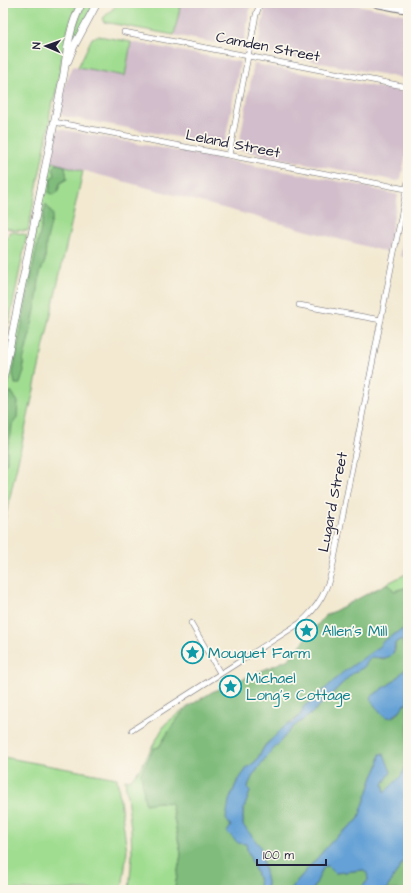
<svg xmlns="http://www.w3.org/2000/svg" width="411" height="893" viewBox="0 0 411 893" font-family="'Architects Daughter',sans-serif">
	<rect width="100%" height="100%" fill="#fbf7ec"/>
	<filter id="ink" filterUnits="userSpaceOnUse"><feTurbulence type="fractalNoise" baseFrequency=".025" numOctaves="2"/><feDisplacementMap in="SourceGraphic" scale="8" xChannelSelector="R" yChannelSelector="G"/><feConvolveMatrix kernelMatrix="1 2 1 2 8 2 1 2 1" color-interpolation-filters="sRGB"/></filter>
	<filter id="wash" filterUnits="userSpaceOnUse"><feTurbulence type="fractalNoise" baseFrequency=".012" numOctaves="4" result="noise"/><feDisplacementMap in="SourceGraphic" scale="16" xChannelSelector="R" yChannelSelector="G"/><feGaussianBlur stdDeviation="0.9" result="paint"/><feColorMatrix in="noise" values="0 0 0 0 0 0 0 0 0 0 0 0 0 0 0 0 0 1.4 0 .05"/><feComposite in="paint" operator="in"/></filter>
	<g filter="url(#wash)">
		<rect width="100%" height="100%" fill="#f3e9d1"/>
		<g fill="#d1bdcb">
			<polygon points="181,3 251,3 243,48 174,35"/>
			<polygon points="266,3 347,3 408,15 408,79 257,51"/>
			<polygon points="131,42 240,62 225,142 220,145 63,116 60,112 65,86 73,66 125,76"/>
			<polygon points="254,64 408,93 408,145 401,178 398,181 238,150"/>
			<polygon points="59,129 358,185 398,195 387,252 51,162 56,131"/>
			<polygon points="408,217 408,258 400,256"/>
		</g>
		<g fill="#a0dd91" stroke="#618066">
			<path d="M3 3H78C64 31 62 62 56 92 54 102 48 111 50 121L28 231 14 230 3 227Z"/>
			<polygon points="85,3 94,3 73,45 69,43"/>
			<polygon points="119,3 181,3 174,35 104,22 102,19"/>
			<polygon points="99,36 131,42 125,76 78,67 92,38"/>
			<polygon points="49,161 83,171 3,528 3,396"/>
			<polygon points="9,232 14,232 27,235 9,323 3,322 3,238 8,238"/>
			<polygon points="4,325 9,328 6,343 3,343"/>
			<polygon points="408,573 408,587 393,591 388,583"/>
			<polygon points="186,708 171,728 159,747 159,802 171,803 181,854 175,887 173,890 129,890 132,856 131,829 125,779 130,780 140,769 165,724"/>
			<polygon points="3,757 117,778 127,851 122,890 3,890"/>
		</g>
		<g fill="#80bc7b" stroke="#516f5b">
			<polygon points="57,164 65,166 67,179 60,183 58,192 54,195 49,193 51,178 55,175 53,168"/>
			<polygon points="46,204 53,215 46,244 45,261 40,273 36,305 30,334 23,361 24,371 20,384 15,384 13,373 31,276"/>
			<polygon points="11,391 18,402 17,418 12,425 11,435 7,448 7,462 3,468 3,423 8,395"/>
			<path d="M388 583 394 591 408 587V626L382 642 379 647 343 673 312 701 304 706 301 714 265 745 256 761 247 768 236 784 229 801 231 835 234 839 246 843C248 859 260 874 260 890H173L175 887 181 854 171 803 159 802 145 804 141 773 154 748 159 747 171 728 186 708 212 692 289 659 325 616Z"/>
			<path d="M402 639 405 648 408 647V666L394 681 372 696 371 700 375 706 396 716 405 704H408V762C403 774 396 785 385 792L383 784 391 772 386 762 384 754H380L378 766 373 777 358 820 334 839 289 890H267V882L243 825V811L250 792 248 786 252 777 264 760 293 727 310 715 352 674 364 667 371 656 384 659 395 651V643Z"/>
			<polygon points="408,854 408,890 386,890"/>
			<polygon points="325,866 328,866 336,873 362,870 368,873 368,880 360,890 313,890 323,868"/>
		</g>
		<g fill="#65a1d6" stroke="#446288">
			<path d="M408 626V647L405 648 401 639 395 643C394 661 385 658 371 657L364 667 352 674 310 715 293 727 264 760 252 777 248 786 250 792 243 811V825L260 846 267 882V890H260C260 874 248 859 246 844L238 843 227 832 231 826 226 819 229 801 236 784 247 768 256 761 265 746 287 724H292L301 714 304 706 312 701 342 673 379 647 382 642Z"/>
			<path d="M408 666V704H405C389 725 386 719 371 701L372 696 394 681Z"/>
			<polygon points="380,754 384,754 391,772 383,784 385,792 401,776 408,762 408,854 386,890 360,890 368,880 367,873 362,870 335,873 328,866 325,866 323,868 313,890 289,890 334,839 358,820 373,777 378,766"/>
		</g>
	</g>
	<g filter="url(#ink)">
		<g fill="none" stroke-linecap="round" stroke-linejoin="round">
			<defs>
				<g id="street">
					<polyline points="124,32 408,87"/>
					<polyline points="54,122 406,189"/>
					<polyline points="229,155 256,15 260,3"/>
					<polyline points="299,305 381,320"/>
					<polyline points="191,623 220,673"/>
					<path d="M132 730 300 623C319 607 328 589 333 565L408 181"/>
				</g>
				<g id="secondary">
					<polyline points="68,61 74,46 97,3"/>
					<path d="M3 380 64 73C67 48 70 25 82 3"/>
				</g>
				<polyline id="primary" points="377,3 408,9"/>
			</defs>
			<use href="#street" stroke="#6b6870" stroke-width="6"/>
			<use href="#secondary" stroke="#6b6870" stroke-width="8"/>
			<use href="#primary" stroke="#6b6870" stroke-width="10"/>
			<use href="#street" stroke="#fff" stroke-width="5"/>
			<use href="#secondary" stroke="#fff" stroke-width="7"/>
			<use href="#primary" stroke="#fff" stroke-width="8"/>
		</g>
	</g>
	<defs>
		<symbol id="sight-ring" viewBox="-11 -11 22 22"><circle r="9.5" fill="#fbf7ec" stroke="#0f9aa8" stroke-width="1.5"/><path d="M0-6L1.8-2.2L6-1.7L2.9 1.2L3.7 5.4L0 3.3L-3.7 5.4L-2.9 1.2L-6-1.7L-1.8-2.2Z" fill="#0f9aa8"/></symbol>
	</defs>
	<g fill-rule="evenodd">
		<use href="#sight-ring" x="294" y="618" width="25" height="25"/>
		<use href="#sight-ring" x="180" y="640" width="25" height="25"/>
		<use href="#sight-ring" x="218" y="674" width="25" height="25"/>
	</g>
	<g text-anchor="middle" dominant-baseline="central" stroke-width="3.5" stroke-linejoin="round" paint-order="stroke">
		<g font-size="15" fill="#22223b" stroke="#fbf7ec">
			<text transform="translate(268 47) rotate(11)">Camden Street</text>
			<text transform="translate(233 144) rotate(11)">Leland Street</text>
			<text transform="translate(333 502) rotate(-79)">Lugard Street</text>
		</g>
		<g font-size="15" fill="#0d838f" stroke="#fbf7ec" text-anchor="start">
			<text x="322" y="631">Allen's Mill</text>
			<text x="208" y="653">Mouquet Farm</text>
			<text x="246" y="678">Michael<tspan x="246" dy="17">Long's Cottage</tspan></text>
		</g>
	</g>
	<rect width="411" height="893" fill="none" stroke="#fbf7ec" stroke-width="16"/>
	<g transform="translate(46 46) rotate(272)" stroke="#fbf7ec" stroke-width="3" paint-order="stroke">
	<path d="M0-3L7 15L0 10L-7 15Z" fill="#22223b"/>
	<text y="-6" font-size="11" font-weight="bold" text-anchor="middle" fill="#22223b">N</text>
	</g>
	<path d="M257 859v6h69v-6" fill="none" stroke="#22223b" stroke-width="2"/>
	<text x="263" y="859" font-size="12" fill="#22223b" stroke="#fbf7ec" stroke-width="3" paint-order="stroke">100 m</text>
</svg>
